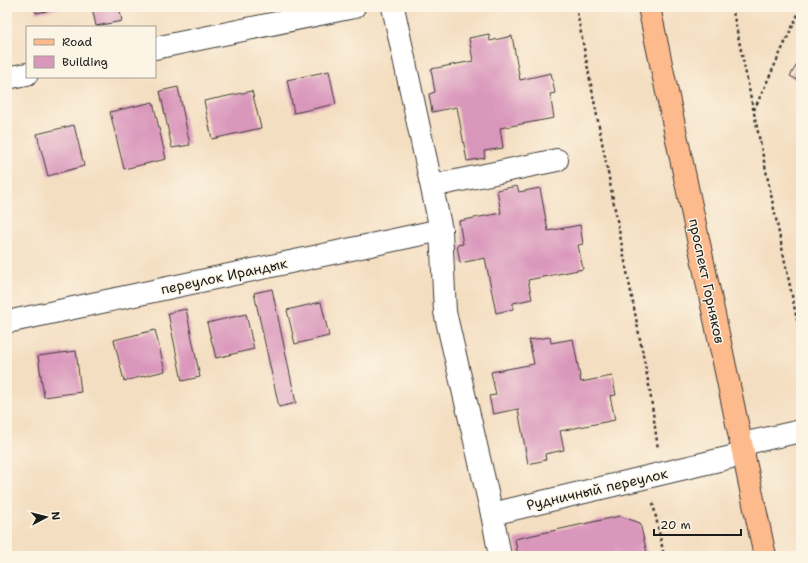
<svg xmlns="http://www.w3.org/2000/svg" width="808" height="563" viewBox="0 0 808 563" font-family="'Shantell Sans',sans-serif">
	<rect width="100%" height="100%" fill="#fcf5e5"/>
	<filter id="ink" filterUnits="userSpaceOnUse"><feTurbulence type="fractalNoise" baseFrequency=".025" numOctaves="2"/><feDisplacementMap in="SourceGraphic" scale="8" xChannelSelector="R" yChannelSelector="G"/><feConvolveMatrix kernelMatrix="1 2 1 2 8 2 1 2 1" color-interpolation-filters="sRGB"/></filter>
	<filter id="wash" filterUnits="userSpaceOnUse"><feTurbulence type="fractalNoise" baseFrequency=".012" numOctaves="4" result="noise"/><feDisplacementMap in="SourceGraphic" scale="16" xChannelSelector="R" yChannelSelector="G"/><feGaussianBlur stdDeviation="0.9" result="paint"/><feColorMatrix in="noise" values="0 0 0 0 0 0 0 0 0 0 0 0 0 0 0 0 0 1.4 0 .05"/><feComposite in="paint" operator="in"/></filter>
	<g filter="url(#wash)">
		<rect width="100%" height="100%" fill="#f4dec1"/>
		<g id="blocks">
			<g fill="#da97bc">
				<polygon points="35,7 62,7 62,8 36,13"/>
				<polygon points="92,7 119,7 122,21 96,26"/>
				<polygon points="489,34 490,41 512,36 520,80 551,73 555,93 550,94 554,118 500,128 503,148 484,151 485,158 467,161 457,107 432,112 429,94 435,92 431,69 473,61 469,38"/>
				<polygon points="801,58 801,82 790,76"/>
				<polygon points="329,71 336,104 294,113 287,80"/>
				<polygon points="178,87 190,145 172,148 160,91"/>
				<polygon points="252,91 261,128 212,139 204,101"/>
				<polygon points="153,102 166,159 124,169 110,112"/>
				<polygon points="74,125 84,166 48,176 37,134"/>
				<polygon points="517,186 519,192 540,188 548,231 580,225 583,244 578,245 583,269 528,280 532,299 513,303 513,309 496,313 485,258 460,263 457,245 463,244 459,221 501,213 497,190"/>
				<polygon points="272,289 296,403 279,407 254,293"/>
				<polygon points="321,302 329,336 295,344 287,310"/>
				<polygon points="186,309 200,377 182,381 168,313"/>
				<polygon points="246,314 254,349 216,358 207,323"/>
				<polygon points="155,330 165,371 124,381 114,340"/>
				<polygon points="550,337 551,343 573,339 581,382 612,376 616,395 610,396 615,420 560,431 564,450 545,454 546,460 528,464 518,409 493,414 489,396 496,395 491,372 534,364 529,340"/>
				<polygon points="76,351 81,392 44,397 38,356"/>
				<polygon points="620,516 640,523 647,553 641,554 641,556 518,556 515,539"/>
			</g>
		</g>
	</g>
	<g filter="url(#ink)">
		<use href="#blocks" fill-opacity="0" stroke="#3c3935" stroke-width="1"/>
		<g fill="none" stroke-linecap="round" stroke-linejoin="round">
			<defs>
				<g id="minor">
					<polyline points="393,7 441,230 445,312 492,514"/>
					<polyline points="155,48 354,7"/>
					<polyline points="7,78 27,74"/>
					<polyline points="432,186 557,160"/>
					<polyline points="7,322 441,230"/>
					<polyline points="742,444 801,431"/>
					<polyline points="500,556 492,514 744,454"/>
				</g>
				<polyline id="major" points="649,7 765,556"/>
			</defs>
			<use href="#minor" stroke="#3c3935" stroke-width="24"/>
			<use href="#major" stroke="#3c3935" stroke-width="24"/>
			<g stroke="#3c3935" stroke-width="2.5" stroke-dasharray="3 3" stroke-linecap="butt">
				<polyline points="576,7 650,391 658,449"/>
				<polyline points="732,7 801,339"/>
				<polyline points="754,110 801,8"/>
				<polyline points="653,503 664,556"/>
			</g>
			<use href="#minor" stroke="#fff" stroke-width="22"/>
			<use href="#major" stroke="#fcba8d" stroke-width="22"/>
		</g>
	</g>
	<g text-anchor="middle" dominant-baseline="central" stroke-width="3" stroke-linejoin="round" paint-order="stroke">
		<g font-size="14" fill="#1c1c1c" stroke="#fcf5e5">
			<text transform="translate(224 276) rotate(-12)">переулок Ирандык</text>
			<text transform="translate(707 281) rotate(78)">проспект Горняков</text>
			<text transform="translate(597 489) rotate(-13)">Рудничный переулок</text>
		</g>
	</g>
	<rect width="808" height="563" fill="none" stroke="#fcf5e5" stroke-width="24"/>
	<rect x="26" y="26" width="130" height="52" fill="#fcf5e5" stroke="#a29e95"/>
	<rect x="34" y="39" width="20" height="6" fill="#fcba8d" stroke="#a29e95"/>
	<text x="62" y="46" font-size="12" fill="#1c1c1c">Road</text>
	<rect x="34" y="56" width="20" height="12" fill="#da97bc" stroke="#a29e95"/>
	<text x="62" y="66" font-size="12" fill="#1c1c1c">Building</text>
	<g transform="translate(46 517) rotate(83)" stroke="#fcf5e5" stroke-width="3" paint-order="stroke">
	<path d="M0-3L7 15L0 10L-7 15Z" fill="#1c1c1c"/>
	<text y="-6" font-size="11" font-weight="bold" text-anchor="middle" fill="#1c1c1c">N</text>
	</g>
	<path d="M654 529v6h87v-6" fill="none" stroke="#1c1c1c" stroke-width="2"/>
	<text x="660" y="529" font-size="12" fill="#1c1c1c" stroke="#fcf5e5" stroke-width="3" paint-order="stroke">20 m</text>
</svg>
